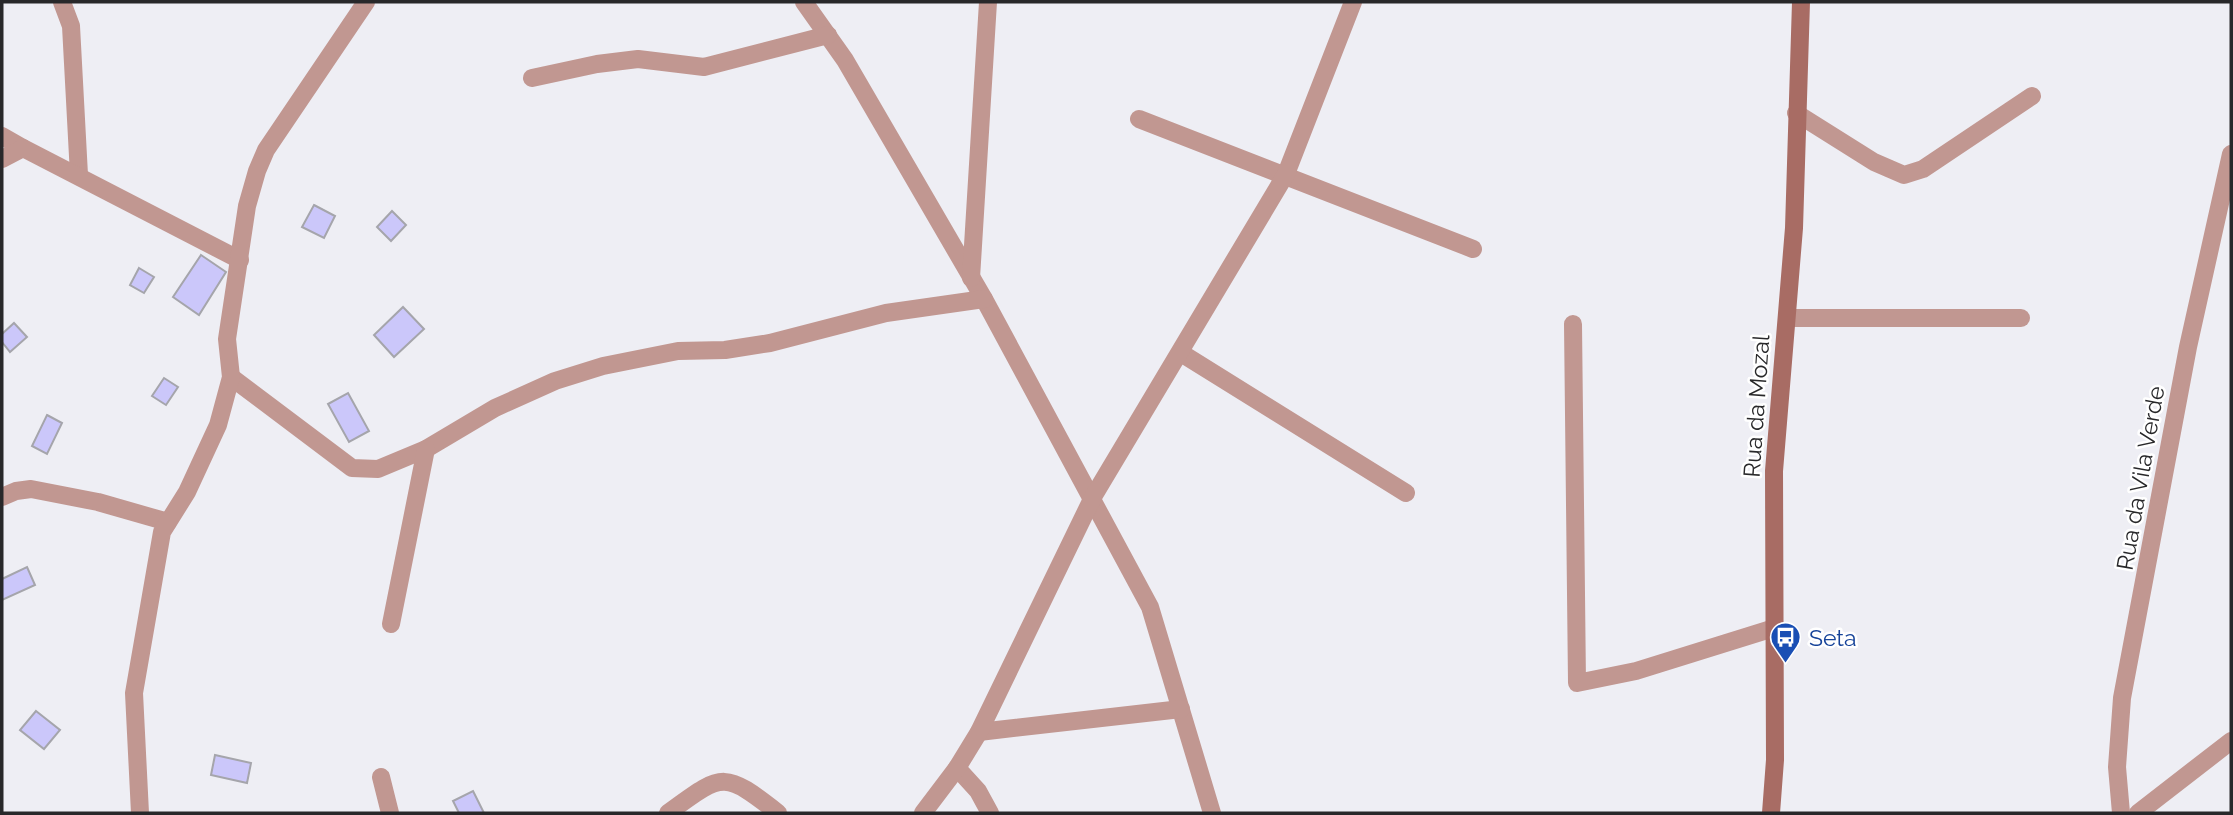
<svg xmlns="http://www.w3.org/2000/svg" width="2233" height="815" viewBox="0 0 2233 815" font-family="Raleway,sans-serif">
	<rect width="100%" height="100%" fill="#eeeef4"/>
	<g fill="#cbc7fa" stroke="#a5a5ab" stroke-width="2">
		<polygon points="314,205 335,216 324,238 302,227"/>
		<polygon points="392,211 406,225 391,241 377,227"/>
		<polygon points="201,255 226,272 199,315 173,297"/>
		<polygon points="139,268 154,277 144,293 130,285"/>
		<polygon points="403,307 424,329 394,357 374,335"/>
		<polygon points="14,323 27,337 10,352 2,342 2,334"/>
		<polygon points="164,378 178,387 166,405 152,396"/>
		<polygon points="348,393 369,431 349,442 328,404"/>
		<polygon points="47,415 62,423 47,454 32,446"/>
		<polygon points="27,567 35,585 2,600 2,579"/>
		<polygon points="36,711 60,730 44,749 20,730"/>
		<polygon points="215,755 251,763 247,783 211,775"/>
		<polygon points="473,791 484,813 459,813 453,801"/>
	</g>
	<g fill="none" stroke-linecap="round" stroke-linejoin="round">
		<g stroke="#c19791" stroke-width="18">
			<polyline points="62,2 71,26 79,175"/>
			<polyline points="804,2 845,60 984,299 1150,607 1212,813"/>
			<polyline points="532,78 597,64 638,59 704,67 828,35"/>
			<polyline points="1796,113 1874,162 1904,175 1923,169 2032,96"/>
			<polyline points="1139,119 1473,249"/>
			<polyline points="2,136 23,148"/>
			<polyline points="2,159 23,148 240,260"/>
			<polyline points="971,278 988,2"/>
			<polyline points="1787,318 2021,318"/>
			<polyline points="1573,324 1577,683 1636,671 1774,628"/>
			<polyline points="1181,353 1406,493"/>
			<polyline points="231,377 352,468 378,469 426,449 495,408 555,381 603,366 678,351 725,350 770,343 886,313 984,299"/>
			<polyline points="2,497 16,491 31,489 98,502 168,522"/>
			<polyline points="391,624 426,449"/>
			<polyline points="979,732 1181,709"/>
			<polyline points="957,768 978,791 990,813"/>
			<polyline points="381,777 390,813"/>
			<polyline points="140,813 134,693 162,532 187,492 218,425 231,377 227,339 247,206 257,171 266,150 366,2"/>
			<path d="M668 813C723 773 723 770 778 813"/>
			<polyline points="923,813 957,768 979,732 1093,497 1286,174 1353,2"/>
			<polyline points="2121,813 2117,767 2122,698 2188,347 2231,154"/>
			<polyline points="2138,813 2231,741"/>
		</g>
		<polyline stroke="#a86c64" stroke-width="18" points="1771,813 1775,760 1774,471 1794,228 1801,2"/>
	</g>
	<defs>
		<symbol id="bus-pin" viewBox="-11 -11 22 30"><path d="M0 17L-7.5 6A9.5 9.5 0 1 1 7.5 6Z" fill="#1a4fb4" stroke="#fff"/><path d="M-5-6H5V4H4V6H2V4H-2V6H-4V4H-5ZM-3.5-4V0h7V-4ZM-3.5 1.2v1.5H-2V1.2ZM2 1.2v1.5H3.5V1.2Z" fill="#fff"/></symbol>
	</defs>
	<g fill-rule="evenodd">
		<use href="#bus-pin" x="1768" y="620" width="35" height="47"/>
	</g>
	<g text-anchor="middle" dominant-baseline="central" stroke-width="5" stroke-linejoin="round" paint-order="stroke">
		<g font-size="23" fill="#28282a" stroke="#fff">
			<text transform="translate(1756 406) rotate(-86)">Rua da Mozal</text>
			<text transform="translate(2140 478) rotate(-80)">Rua da Vila Verde</text>
		</g>
		<g font-size="23" fill="#164399" stroke="#fff" text-anchor="start">
			<text x="1809" y="637">Seta</text>
		</g>
	</g>
	<rect width="2233" height="815" fill="none" stroke="#28282a" stroke-width="7"/>
</svg>
